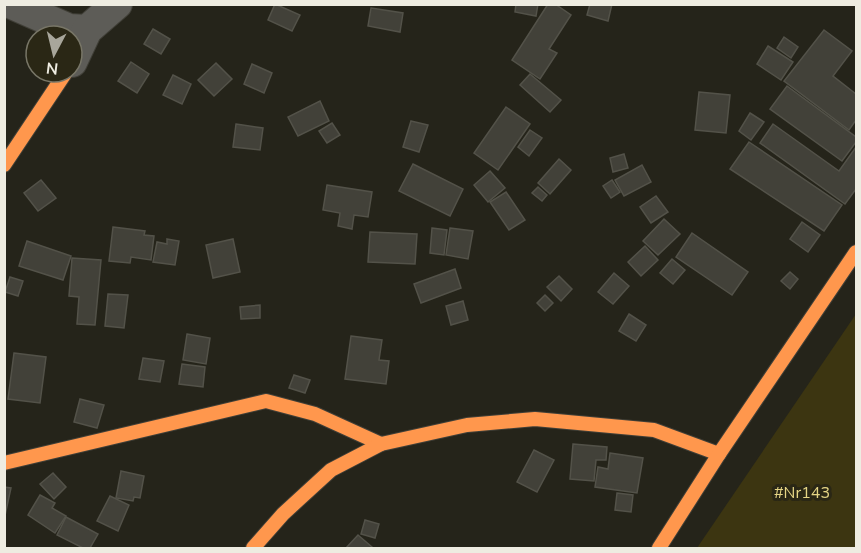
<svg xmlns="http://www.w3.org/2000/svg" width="861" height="553" viewBox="0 0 861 553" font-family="'Nunito Sans',sans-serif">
	<rect width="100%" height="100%" fill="#25241a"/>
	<polygon fill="#3c3511" points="856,314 856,548 697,548"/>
	<g fill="#424139" stroke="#535249" stroke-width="1.5">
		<polygon points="275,4 300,15 292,31 268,20"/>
		<polygon points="516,4 538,4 536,16 515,12"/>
		<polygon points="548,4 555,4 571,15 549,49 557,53 540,79 512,60"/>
		<polygon points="590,4 612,4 608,21 587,15"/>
		<polygon points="371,8 403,13 400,32 368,26"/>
		<polygon points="153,29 170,39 161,54 144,44"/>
		<polygon points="824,30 852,51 833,76 856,94 856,120 849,130 784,81"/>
		<polygon points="784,37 798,47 791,58 777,48"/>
		<polygon points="768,46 793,62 781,80 757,64"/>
		<polygon points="131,62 149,74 137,93 118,81"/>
		<polygon points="216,63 232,79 214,96 198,80"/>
		<polygon points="252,64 272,73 264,93 244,84"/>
		<polygon points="530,74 561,100 550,112 520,85"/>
		<polygon points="173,75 191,84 182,104 163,95"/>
		<polygon points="787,86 856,137 856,142 842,161 770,109"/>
		<polygon points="699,92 730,95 726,133 695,130"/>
		<polygon points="320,101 329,121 298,136 288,117"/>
		<polygon points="506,107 530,124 498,170 474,153"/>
		<polygon points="750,113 764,122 751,140 739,131"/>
		<polygon points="411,121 428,125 419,152 403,147"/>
		<polygon points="332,123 340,135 327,143 319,131"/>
		<polygon points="236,124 263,128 260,150 233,147"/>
		<polygon points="773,124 839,171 856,147 856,189 845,204 760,143"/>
		<polygon points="530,130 542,138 529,156 518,147"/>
		<polygon points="749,142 842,205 824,231 730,169"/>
		<polygon points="624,154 628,168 613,172 610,158"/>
		<polygon points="559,159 571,170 550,194 538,183"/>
		<polygon points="413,164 463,189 450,216 399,191"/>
		<polygon points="642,165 651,182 624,196 615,180"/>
		<polygon points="490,171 505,188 488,202 474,185"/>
		<polygon points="41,180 56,198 38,211 24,193"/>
		<polygon points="612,180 620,192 611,198 603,186"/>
		<polygon points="327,185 372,192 368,217 354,215 352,229 338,226 340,213 323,210"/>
		<polygon points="538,187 547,195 542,201 532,193"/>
		<polygon points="506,192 525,220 509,230 490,202"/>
		<polygon points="656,196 668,212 651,223 640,207"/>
		<polygon points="664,219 680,234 658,255 643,241"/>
		<polygon points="802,222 820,235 808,252 790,239"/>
		<polygon points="113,227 145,231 144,235 154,236 151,260 131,257 130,263 109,261"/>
		<polygon points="432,228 447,230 444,255 430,253"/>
		<polygon points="450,228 473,231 468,259 446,255"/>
		<polygon points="370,232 417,234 415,264 368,262"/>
		<polygon points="692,233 748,272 732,295 676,257"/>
		<polygon points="167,239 179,241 175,265 153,262 157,242 167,244"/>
		<polygon points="233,239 240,272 213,278 206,245"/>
		<polygon points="27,241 71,256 63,280 19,266"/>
		<polygon points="645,246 658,260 641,276 628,262"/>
		<polygon points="72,258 101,260 95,325 77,324 79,297 69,296"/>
		<polygon points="672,259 685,270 673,284 660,273"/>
		<polygon points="455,269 461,288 421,303 414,284"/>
		<polygon points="790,272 798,279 790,289 781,281"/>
		<polygon points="614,273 629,286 613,304 598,292"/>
		<polygon points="559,276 572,289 561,301 547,287"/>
		<polygon points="10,277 23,281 18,296 5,292"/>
		<polygon points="108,294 128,295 124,328 105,326"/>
		<polygon points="545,295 553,303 545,311 537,303"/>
		<polygon points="463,301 468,320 451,325 446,306"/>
		<polygon points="260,305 260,318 241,319 240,307"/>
		<polygon points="629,314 646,325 636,341 619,331"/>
		<polygon points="187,334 210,338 206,364 183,360"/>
		<polygon points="351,336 382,340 379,360 389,361 386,384 345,379"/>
		<polygon points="14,353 46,357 40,403 8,399"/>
		<polygon points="143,358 164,361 160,382 139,379"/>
		<polygon points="182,364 205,367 203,387 179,384"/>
		<polygon points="294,375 310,380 305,393 289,388"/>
		<polygon points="80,399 104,405 97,428 74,422"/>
		<polygon points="573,444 607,447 606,460 596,460 594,481 570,479"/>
		<polygon points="534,450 554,460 537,492 517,482"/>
		<polygon points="610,453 643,458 637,493 595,487 598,467 608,469"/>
		<polygon points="121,471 144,476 140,498 134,497 133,501 116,498"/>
		<polygon points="53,473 66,487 54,499 40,484"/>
		<polygon points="4,487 11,488 4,520"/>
		<polygon points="617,493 633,495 631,512 615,510"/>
		<polygon points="40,495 55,503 52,508 66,516 55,533 28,515"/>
		<polygon points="110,496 129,505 118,531 97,521"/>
		<polygon points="66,517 98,534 90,548 83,548 57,535"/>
		<polygon points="365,520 379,524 375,538 361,534"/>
		<polygon points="358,535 372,547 371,548 346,548"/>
	</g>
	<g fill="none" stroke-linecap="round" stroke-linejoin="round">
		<defs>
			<g id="street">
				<polyline points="12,4 69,29 87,30"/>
				<polyline points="72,62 87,30 117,4"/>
			</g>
			<g id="slow">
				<polyline points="4,165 66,72"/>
				<polyline points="4,463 266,401 315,414 381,444"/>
				<polyline points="253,548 283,514 331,470 381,444 467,425 535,419 654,430 719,454"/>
				<polyline points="659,548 719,454 856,252"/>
			</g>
		</defs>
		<use href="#street" stroke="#403f37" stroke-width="32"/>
		<use href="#slow" stroke="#403f37" stroke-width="16"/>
		<use href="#street" stroke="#5d5c57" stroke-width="30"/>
		<use href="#slow" stroke="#ff974d" stroke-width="14"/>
	</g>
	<g text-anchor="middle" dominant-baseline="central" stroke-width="6" stroke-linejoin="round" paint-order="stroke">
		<g font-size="16" fill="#e6d685" stroke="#2a2715">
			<text x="802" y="493">#Nr143</text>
		</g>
	</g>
	<rect width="861" height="553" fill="none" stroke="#eeece1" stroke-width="12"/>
	<g transform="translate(54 54) rotate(187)"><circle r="28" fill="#2a2715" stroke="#787667" stroke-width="1.5"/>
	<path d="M0-4.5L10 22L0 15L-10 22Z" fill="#a8a69b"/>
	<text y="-9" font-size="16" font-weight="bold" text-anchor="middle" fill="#eeece1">N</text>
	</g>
</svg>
